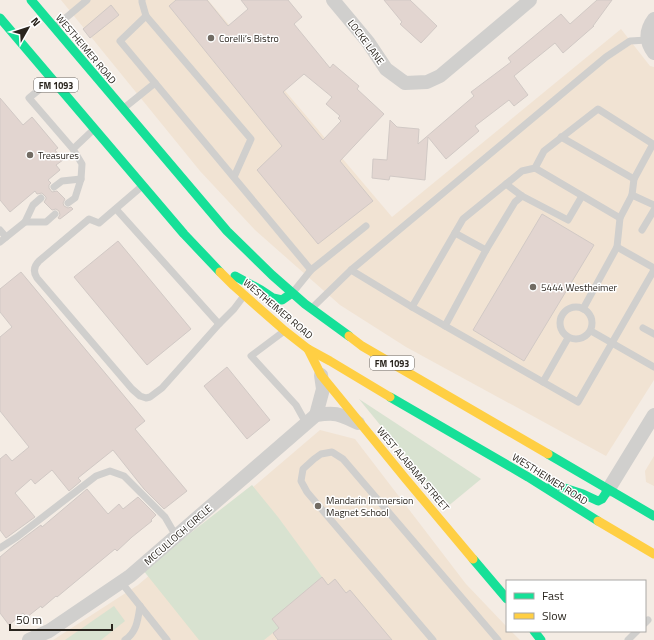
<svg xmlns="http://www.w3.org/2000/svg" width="654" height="640" viewBox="0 0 654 640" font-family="'Titillium Web',sans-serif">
	<rect width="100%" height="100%" fill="#f4ece4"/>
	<g fill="#f1e3d3">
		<polygon points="61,0 208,0 392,217 621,29 650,66 654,67 654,380 606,456 406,347 340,305 255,230 200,171"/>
		<polygon points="320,430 355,439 466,584 507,627 507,631 511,631 520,640 53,640 138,585"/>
		<polygon points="654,456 654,486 646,482 645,471"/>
	</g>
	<g fill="#d8e2d0">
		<polygon points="359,399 481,479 447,507"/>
		<polygon points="252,485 278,517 322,577 272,619 279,628 264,640 199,640 143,570"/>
		<polygon points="114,606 125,621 101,640 65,640"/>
	</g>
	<g fill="#e2d5d0" stroke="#d1c9c5" fill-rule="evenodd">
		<path d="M176 0H207L228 26 248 9 241 0H288L302 17 294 24 330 68 333 64 359 86 357 89 384 114 340 161 373 201 318 244 257 170 282 146 169 6ZM304 74 332 97 326 104 340 116 338 118 341 121 323 140 283 92Z"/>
		<polygon points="384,0 410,0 437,26 421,43 400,24 402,22"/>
		<polygon points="597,0 612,0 593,26 594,26 563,53 555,43 514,76 528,95 514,106 509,100 475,126 479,131 446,159 428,137 425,180 390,176 389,180 372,178 373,159 387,160 390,120 397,127 419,129 418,144 474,96 471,92 511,62 508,58 561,14 570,24"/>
		<polygon points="111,5 119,15 90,38 83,29"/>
		<polygon points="0,98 23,125 32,117 58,148 55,150 63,160 56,165 60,170 48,180 51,183 49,185 49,188 52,192 57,191 65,199 63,203 64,206 68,208 71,207 73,209 60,219 58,218 60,215 59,211 56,209 52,210 44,202 46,199 46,197 42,193 37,194 35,191 10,212 0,200"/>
		<polygon points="542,214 594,245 524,361 473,330"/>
		<polygon points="118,241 191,329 147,365 74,277"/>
		<polygon points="21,272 145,421 135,429 187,491 164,509 144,489 113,450 78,478 81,481 69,491 52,470 35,484 31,479 15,493 35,517 6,538 0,530 0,459 6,454 12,461 29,447 0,411 0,337 12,327 0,312 0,289"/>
		<polygon points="227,367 270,420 247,439 204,386"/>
		<polygon points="87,489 108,514 119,504 123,509 138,497 156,515 151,520 152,521 132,537 117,551 115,549 57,597 56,596 42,608 41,606 27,617 23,613 9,625 0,613 0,557 13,546 41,525 42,527"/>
		<polygon points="322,577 328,585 335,579 346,593 350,590 392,640 278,640 273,633 279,628 272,619"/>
	</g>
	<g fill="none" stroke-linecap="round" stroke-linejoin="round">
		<g stroke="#d0cfcd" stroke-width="7">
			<polyline points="142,0 142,2 146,16 251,139 234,177"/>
			<polyline points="146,16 120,41 311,270"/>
			<polyline points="55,27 87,0"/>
			<polyline points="51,80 29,98 73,149"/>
			<polyline points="124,108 155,83"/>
			<polyline points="561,137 634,179"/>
			<polyline points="535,168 620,218"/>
			<polyline points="506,184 522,196 568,220 582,196"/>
			<polyline points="54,187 62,181 81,179"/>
			<path d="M141 187 99 223 89 219 39 261C34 266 33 272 37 278L132 389 140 396 146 398 150 397 162 388 219 324 234 309 243 297"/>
			<polyline points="632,195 654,205"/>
			<polyline points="68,203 75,198 81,179 82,164 73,149 92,131"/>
			<polyline points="116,209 219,324"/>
			<polyline points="25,222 46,222 55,214"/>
			<polyline points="0,230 6,237"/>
			<polyline points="642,230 654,210"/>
			<polyline points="455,233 486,250"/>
			<polyline points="0,242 25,222 33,205 41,198"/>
			<polyline points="617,247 654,268"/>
			<polyline points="351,270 412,307"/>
			<polyline points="294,291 311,270 366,226"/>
			<circle cx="576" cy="323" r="16"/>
			<polyline points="313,307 351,270 606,57 630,41 647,40"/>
			<polyline points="445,326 486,250 515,202 522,196"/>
			<polyline points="643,328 654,334"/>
			<polyline points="591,331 654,367"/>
			<polyline points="283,332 251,356 296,405 306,423"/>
			<polyline points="568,338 543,382 412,307 463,219 522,171 535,168 544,151 598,109 653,144 634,179 632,195 620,218 617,247 583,309"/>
			<polyline points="543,382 578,402 654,270"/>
			<polyline points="0,548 17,537 96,476 110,471 124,476 165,517 176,536"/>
			<polyline points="121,582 167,640"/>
			<polyline points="645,623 648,620"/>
			<path d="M125 640C137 632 138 619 140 606"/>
			<polyline points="433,640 307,492 301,481 303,469 314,459 321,454 332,452 343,459 498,640"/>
			<polyline points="628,640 637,631"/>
		</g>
		<g stroke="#d0cfcd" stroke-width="14">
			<polyline points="333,0 368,42 386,69 405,83 427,82 440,76 528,2 530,0"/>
			<path d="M654 19C645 31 645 41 654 53"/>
			<polyline points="316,415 323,389 321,375"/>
			<polyline points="608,490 654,415"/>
			<path d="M29 640 49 631 130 576 316 415C337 412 339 414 358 423"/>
		</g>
		<g stroke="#16e098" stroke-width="9">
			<polyline points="31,0 227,231 272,275 305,304 349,336"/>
			<polyline points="0,18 184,234 220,272"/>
			<polyline points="235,276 261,290 273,298 282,300 292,293"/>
			<polyline points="390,397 528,477 598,521"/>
			<polyline points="548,454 654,516"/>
			<polyline points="552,484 583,494 598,501 602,499 608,490"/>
			<polyline points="473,559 507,599"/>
			<polyline points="534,631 541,640"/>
		</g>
		<g stroke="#ffcf43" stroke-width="9">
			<polyline points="220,272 234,286 285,331 308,349 330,361 390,397"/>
			<polyline points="349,336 362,346 548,454"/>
			<polyline points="308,349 321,375 405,478 473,559"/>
			<polyline points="598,521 654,554"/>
		</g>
	</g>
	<g fill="#716b63" stroke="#fff" stroke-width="1.5">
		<circle cx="211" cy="38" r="4"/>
		<circle cx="30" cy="155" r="4"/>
		<circle cx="533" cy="287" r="4"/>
		<circle cx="318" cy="506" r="4"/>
	</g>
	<g text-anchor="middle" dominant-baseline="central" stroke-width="3" stroke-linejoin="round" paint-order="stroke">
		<g fill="#fff" stroke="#6a6662" stroke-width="1">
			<rect x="34" y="78" width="44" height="14" rx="3"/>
			<rect x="370" y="356" width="44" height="14" rx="3"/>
		</g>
		<g font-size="9" font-weight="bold" fill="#2a251e">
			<text x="56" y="85">FM 1093</text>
			<text x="392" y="363">FM 1093</text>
		</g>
		<g font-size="10" fill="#2a251e" stroke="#fff" text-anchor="start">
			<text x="219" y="38">Corelli’s Bistro</text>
			<text x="38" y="155">Treasures</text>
			<text x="541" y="287">5444 Westheimer</text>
			<text x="326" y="500">Mandarin Immersion<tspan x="326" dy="12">Magnet School</tspan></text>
		</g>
		<g font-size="10" fill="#2a251e" stroke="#fff">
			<text transform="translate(366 42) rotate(53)">LOCKE LANE</text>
			<text transform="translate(86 49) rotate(50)">WESTHEIMER ROAD</text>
			<text transform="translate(278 309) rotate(40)">WESTHEIMER ROAD</text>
			<text transform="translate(413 469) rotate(50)">WEST ALABAMA STREET</text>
			<text transform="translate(550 479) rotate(32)">WESTHEIMER ROAD</text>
			<text transform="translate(178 535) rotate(-41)">MCCULLOCH CIRCLE</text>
		</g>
	</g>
	<rect x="506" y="580" width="140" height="52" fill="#ffffff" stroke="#aaa8a5"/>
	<rect x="514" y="593" width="20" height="6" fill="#16e098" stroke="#aaa8a5"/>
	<text x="542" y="600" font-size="12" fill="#2a251e">Fast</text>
	<rect x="514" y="613" width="20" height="6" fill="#ffcf43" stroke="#aaa8a5"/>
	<text x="542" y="620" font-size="12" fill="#2a251e">Slow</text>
	<g transform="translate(28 28) rotate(51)" stroke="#ffffff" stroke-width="3" paint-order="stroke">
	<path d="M0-3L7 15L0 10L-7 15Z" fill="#2a251e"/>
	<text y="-6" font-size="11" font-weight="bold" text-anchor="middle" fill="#2a251e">N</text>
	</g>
	<path d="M10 624v6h102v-6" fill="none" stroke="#2a251e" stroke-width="2"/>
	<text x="16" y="624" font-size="12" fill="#2a251e" stroke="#ffffff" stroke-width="3" paint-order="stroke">50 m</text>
</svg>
